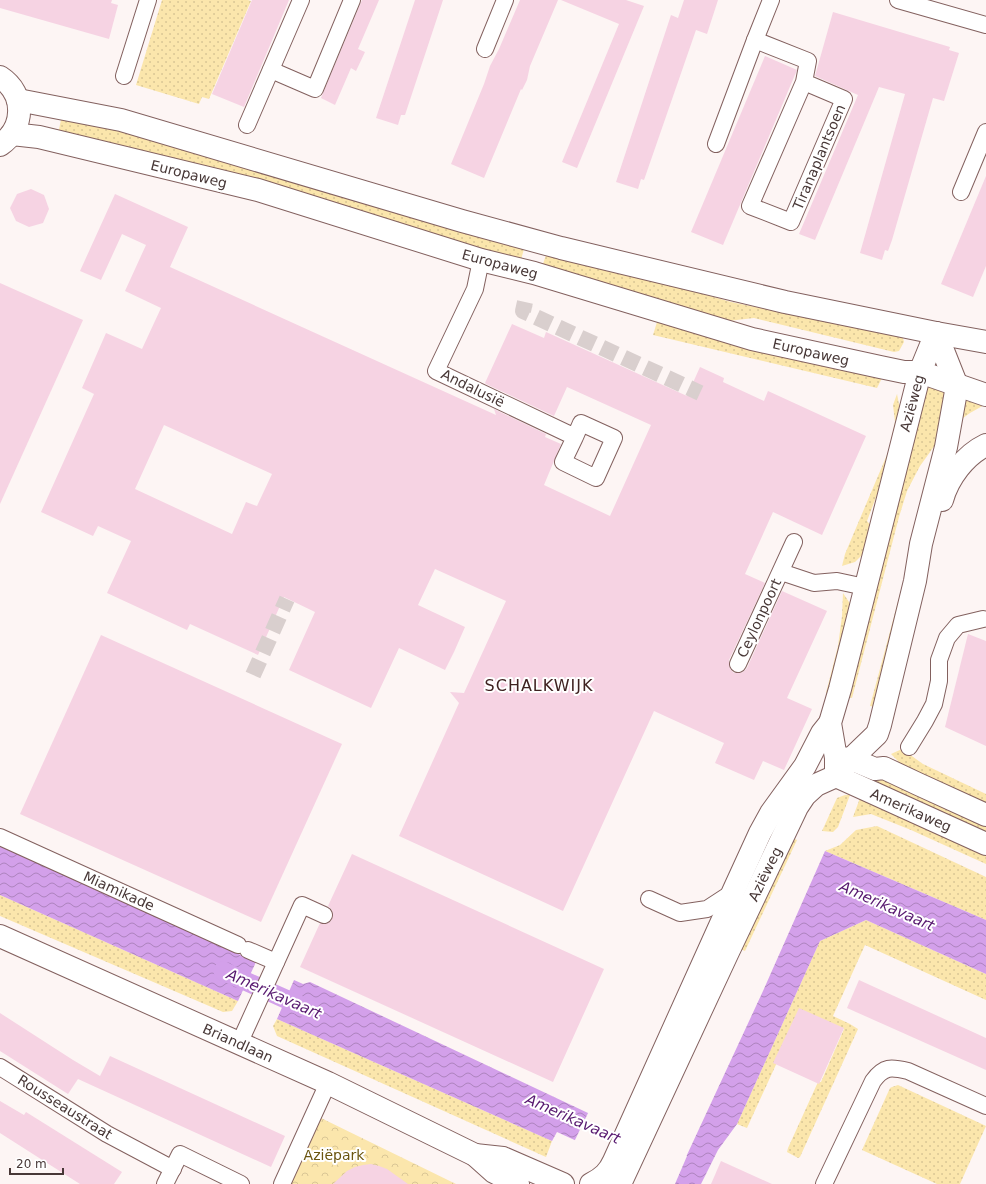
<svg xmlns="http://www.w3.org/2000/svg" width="986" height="1184" viewBox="0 0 986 1184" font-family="'DejaVu Sans',sans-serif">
	<defs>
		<pattern id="grass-dots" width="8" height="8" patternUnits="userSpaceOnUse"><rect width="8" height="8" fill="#fbe6ac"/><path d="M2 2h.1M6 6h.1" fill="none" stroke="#d9c695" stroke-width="1.8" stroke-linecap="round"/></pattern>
		<pattern id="park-crowns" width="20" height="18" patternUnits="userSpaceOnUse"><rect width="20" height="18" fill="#fbe6ac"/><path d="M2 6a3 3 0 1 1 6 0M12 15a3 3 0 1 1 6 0" fill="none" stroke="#d9c695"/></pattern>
		<pattern id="water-waves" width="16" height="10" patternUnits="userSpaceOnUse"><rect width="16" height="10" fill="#d3a0ea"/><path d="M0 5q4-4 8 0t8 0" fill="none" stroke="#ad83be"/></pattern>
	</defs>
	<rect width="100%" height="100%" fill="#fdf5f4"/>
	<g fill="url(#grass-dots)">
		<polygon points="162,0 248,0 251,1 209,99 202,97 199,104 136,85"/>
		<polygon points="62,115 239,161 526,242 520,263 58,134"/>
		<polygon points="548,249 731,302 897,336 903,338 904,342 899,351 894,352 754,318 728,321 541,270"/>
		<polygon points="657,322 869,372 882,378 877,388 653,335"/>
		<polygon points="929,381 946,386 943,434 920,466 907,491 899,517 852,698 848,697"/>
		<polygon points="897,394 901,414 881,484 867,521 872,527 864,553 855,562 842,566 845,554 889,450 895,422 893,405"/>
		<polygon points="965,394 986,404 970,413 959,421"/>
		<polygon points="918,527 875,707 870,706"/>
		<polygon points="843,593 849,602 851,608 829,693 826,693 838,646 842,616"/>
		<polygon points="902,749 923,764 986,794 986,806 906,769 891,754"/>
		<polygon points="869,773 986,826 986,833 867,779"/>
		<polygon points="845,795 850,795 838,827 833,832 822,831 837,798"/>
		<polygon points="860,798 986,855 986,864 911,830 871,814 853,817"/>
		<polygon points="877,826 986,877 986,920 825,851 840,845 856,830"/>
		<polygon points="791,837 797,840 745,951 735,947"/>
		<polygon points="0,895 238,1001 232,1011 223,1012 0,916"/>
		<polygon points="866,920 986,974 986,1000 865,945 833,1016 850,1024 858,1029 800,1157 798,1158 787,1152 788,1148 818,1082 821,1082 844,1029 801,1010 747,1128 737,1124 820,941"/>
		<polygon points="277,1019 552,1141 546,1157 277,1036 273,1026"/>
		<polygon points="898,1085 986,1126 960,1184 937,1184 862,1150 890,1088 892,1087"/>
	</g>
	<polygon fill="url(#park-crowns)" points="321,1118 456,1184 291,1184"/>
	<g fill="url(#water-waves)">
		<polygon points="0,846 256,962 238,1001 0,895"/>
		<polygon points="825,851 986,920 986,974 866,920 820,941 737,1124 718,1150 701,1184 671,1184 557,1132 552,1141 277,1019 294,980 303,984 310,982 588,1113 686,1157 763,991"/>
	</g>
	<polygon fill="#fdf5f4" points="589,1111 687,1156 675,1184 666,1184 574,1142"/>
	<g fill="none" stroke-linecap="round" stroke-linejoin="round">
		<polyline stroke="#d3a0ea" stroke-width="19" points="223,971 310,1010"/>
	</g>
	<g fill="#f6d3e3" fill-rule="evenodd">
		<polygon points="0,0 112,0 111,3 118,5 109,39 0,8"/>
		<polygon points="252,0 289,0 244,107 212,94"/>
		<polygon points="362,0 379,0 358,49 365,52 356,71 351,68 335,105 321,98"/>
		<polygon points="415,0 443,0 405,115 401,115 398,125 376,118"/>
		<polygon points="520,0 558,0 530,66 527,80 522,90 521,89 484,178 451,164 484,84 490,66 499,49"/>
		<polygon points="561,0 626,0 644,6 577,168 562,162 619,24"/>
		<polygon points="684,0 718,0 707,34 696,30 644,180 641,179 638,189 616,182 671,15 678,18"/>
		<polygon points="833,12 950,47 949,50 959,53 944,101 933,98 892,240 888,251 885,250 882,260 860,253 905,94 879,87 815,240 799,234 858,95 815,76"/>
		<polygon points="765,56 797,70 723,245 691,232"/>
		<polygon points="986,176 986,266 973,297 941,284"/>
		<polygon points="31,189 44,195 49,209 43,223 29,227 16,221 10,208 17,194"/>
		<path d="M115 194 188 227 170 267 496 415 494 409 546 434 545 437 561 444 544 485 610 516 651 425 567 387 554 416 486 384 485 383 512 324 544 338 546 332 687 396 700 367 724 378 723 382 764 401 768 391 866 436 822 535 773 512 745 574 765 583 729 660V664L730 669 734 673H739L743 672 747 668 782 591 827 611 787 698 812 709 784 770 763 761 754 780 715 763 724 743 654 711 563 911 399 836 459 703 450 692 464 693 506 601 435 569 418 605 465 627 454 652 445 670 399 648 371 708 289 670 315 612 284 597 258 655 190 624 187 630 107 593 131 541 98 526 93 536 41 512 94 394 82 388 106 333 142 349 161 308 125 291 146 245 122 234 101 280 80 271ZM164 425 272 474 257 506 246 502 232 534 135 489Z"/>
		<polygon points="0,283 83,320 0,504"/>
		<polygon points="968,634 986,641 986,746 945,727"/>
		<polygon points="101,635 342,744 261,922 20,814"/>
		<polygon points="352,854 604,969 553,1082 300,967 320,923 325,924 330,922 332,919 333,914 332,910 328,906"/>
		<polygon points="859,980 986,1038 986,1070 847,1008"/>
		<polygon points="799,1008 844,1028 819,1084 773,1063"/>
		<polygon points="0,1013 73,1060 100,1076 110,1056 285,1136 271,1167 78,1079 68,1094 0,1051"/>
		<polygon points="0,1101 24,1115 26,1112 122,1172 114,1184 80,1184 0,1133"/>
		<polygon points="721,1161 772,1184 711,1184"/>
		<polygon points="371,1164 379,1166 387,1169 408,1184 333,1184 347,1171 355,1167 363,1165"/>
	</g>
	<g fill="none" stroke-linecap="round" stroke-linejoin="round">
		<g stroke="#d9cfce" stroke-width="16" stroke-dasharray="16 8" stroke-linecap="butt">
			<polyline points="525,302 523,311 700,393"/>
			<polyline points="253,675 287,599"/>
		</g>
		<defs>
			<g id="street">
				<polyline points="898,0 986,25"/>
				<polyline points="755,40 808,61 804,82 844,99 791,222 750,206 804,82"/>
				<polyline points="485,49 505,0"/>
				<polyline points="271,70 315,89 352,0"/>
				<polyline points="124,76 148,0"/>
				<polyline points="247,125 301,0"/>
				<polyline points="716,144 755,40 771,0"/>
				<polyline points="961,192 986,132"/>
				<polyline points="481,260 475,289 436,371 575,437 563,462 596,478 614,438 581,423 575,437"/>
				<polyline points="781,572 814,583 837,581 865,587"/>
				<polyline points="738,664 794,542"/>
				<polyline points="909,747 925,721 934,704 939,681 939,660 947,638 958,625 983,619"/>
				<polyline points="0,837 238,945"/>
				<polyline points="649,899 680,913 707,909 733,892"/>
				<polyline points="248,950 276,962"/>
				<polyline points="239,1044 302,905 324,915"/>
				<polyline points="0,1067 107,1134 173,1169"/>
				<polyline points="165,1184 180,1154 241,1184"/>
				<polyline points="282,1184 328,1083"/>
				<path d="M824 1184 873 1081C884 1066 891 1067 908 1071L986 1106"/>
			</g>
			<g id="secondary">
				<path d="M0 77C26 94 25 128 0 145"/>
				<polyline points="18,100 121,120 462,221 561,248 785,302 936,333 986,342"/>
				<polyline points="12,134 39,137 258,190 481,260 534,273 752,339 880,367 904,372 920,372 986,395"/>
				<path d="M942 500C948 478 965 455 986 445"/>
				<polyline points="838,758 851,759 875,769 884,768 918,784 986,815"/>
				<polyline points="836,776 836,758 830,723 840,689 920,372 936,333"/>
				<polyline points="836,776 986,844"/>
				<polyline points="0,936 328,1083 475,1155 494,1172 518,1184"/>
				<polyline points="475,1155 503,1158 563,1184"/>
				<path d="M591 1184C603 1178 609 1172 614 1161L724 917 733 892 760 833 771 813 805 766 822 733 830 723"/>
				<polyline points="620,1184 728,952 797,807 805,795 816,785 836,776 851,759 877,734 880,725 915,581 921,544 946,447 957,386 936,333"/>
			</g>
		</defs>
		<use href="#street" stroke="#83615f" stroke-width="18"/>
		<use href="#secondary" stroke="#83615f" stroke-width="24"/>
		<use href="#street" stroke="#fff" stroke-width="16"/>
		<use href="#secondary" stroke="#fff" stroke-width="22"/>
	</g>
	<g text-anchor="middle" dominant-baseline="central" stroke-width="4" stroke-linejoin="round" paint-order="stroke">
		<g font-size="14" fill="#483837" stroke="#fff">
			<text transform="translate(819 157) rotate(-67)">Tiranaplantsoen</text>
			<text transform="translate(189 174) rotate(14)">Europaweg</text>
			<text transform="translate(500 264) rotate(15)">Europaweg</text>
			<text transform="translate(811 352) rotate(13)">Europaweg</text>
			<text transform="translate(473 388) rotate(26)">Andalusië</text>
			<text transform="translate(912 403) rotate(-75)">Aziëweg</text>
			<text transform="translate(759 618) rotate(-65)">Ceylonpoort</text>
			<text transform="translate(911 810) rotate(24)">Amerikaweg</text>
			<text transform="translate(765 874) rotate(-64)">Aziëweg</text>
			<text transform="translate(119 891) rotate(24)">Miamikade</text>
			<text transform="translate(238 1043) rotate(24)">Briandlaan</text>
			<text transform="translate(65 1107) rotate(32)">Rousseaustraat</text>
		</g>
		<g font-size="14" fill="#6a550f" stroke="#fff">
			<text x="334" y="1155">Aziëpark</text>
		</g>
		<g font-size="15" font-style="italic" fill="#57186f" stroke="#fff">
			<text transform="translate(887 906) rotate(24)">Amerikavaart</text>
			<text transform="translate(274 994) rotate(24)">Amerikavaart</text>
			<text transform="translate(573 1119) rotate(24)">Amerikavaart</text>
		</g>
		<g font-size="16" letter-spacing="1" fill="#3f2221" stroke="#fff">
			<text x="539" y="685">SCHALKWIJK</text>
		</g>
	</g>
	<path d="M10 1168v6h53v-6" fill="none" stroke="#483837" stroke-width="2"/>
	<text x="16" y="1168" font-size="12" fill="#483837" stroke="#ffffff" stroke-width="3" paint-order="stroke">20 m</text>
</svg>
